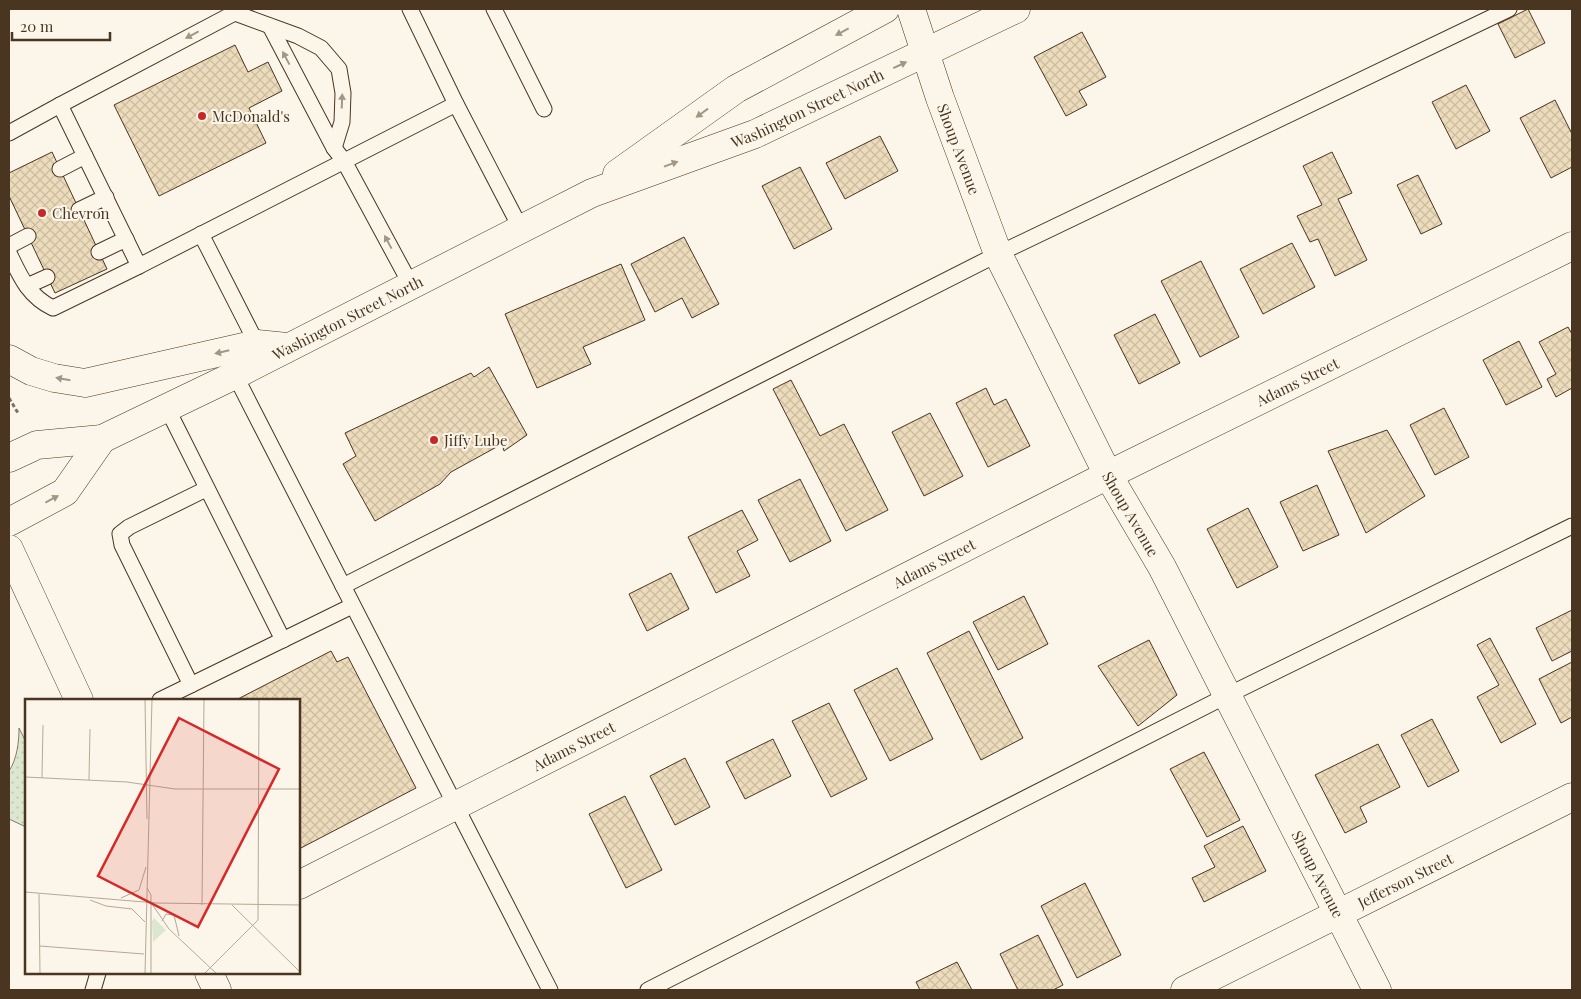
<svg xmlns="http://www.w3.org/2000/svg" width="1581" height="999" viewBox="0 0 1581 999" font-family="'Playfair Display',serif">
	<defs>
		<pattern id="grass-dots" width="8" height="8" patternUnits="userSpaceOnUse" patternTransform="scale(1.25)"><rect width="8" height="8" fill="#dce7d0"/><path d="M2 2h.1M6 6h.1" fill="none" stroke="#bec7b2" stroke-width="1.8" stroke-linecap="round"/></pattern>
		<pattern id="building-cross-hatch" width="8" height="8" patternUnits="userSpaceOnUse" patternTransform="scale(1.25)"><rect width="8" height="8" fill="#ecdcbc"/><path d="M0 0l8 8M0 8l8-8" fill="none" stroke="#ccbda1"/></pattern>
	</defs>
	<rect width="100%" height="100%" fill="#fbf6e9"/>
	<path fill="url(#grass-dots)" stroke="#887966" d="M19 728 26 742V827L9 819V771C17 759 19 742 19 728Z"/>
	<g fill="url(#building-cross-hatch)" stroke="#4a3520">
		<polygon points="1528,9 1545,43 1515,58 1498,24"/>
		<polygon points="1082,32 1106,77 1079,91 1087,105 1066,116 1034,57"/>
		<polygon points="235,45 248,72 268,62 282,91 249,108 266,143 159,196 114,105"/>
		<polygon points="1466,85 1490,131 1456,149 1432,102"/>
		<polygon points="1555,100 1572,134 1572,167 1551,178 1520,118"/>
		<polygon points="880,136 898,171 845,199 826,163"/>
		<polygon points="52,152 107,269 55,293 9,196 9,173"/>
		<polygon points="1332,152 1352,193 1338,199 1367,260 1335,276 1318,239 1310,242 1297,216 1322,205 1303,166"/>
		<polygon points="800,167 832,229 794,249 762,186"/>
		<polygon points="1418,175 1442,224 1421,234 1397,185"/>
		<polygon points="684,237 719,304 692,318 682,298 655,312 631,264"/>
		<polygon points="1292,243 1315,287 1263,314 1240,269"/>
		<polygon points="1201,261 1239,337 1200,357 1161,281"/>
		<polygon points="621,264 645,320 583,347 591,364 537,388 505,314"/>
		<polygon points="1155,314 1180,363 1139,384 1114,335"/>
		<polygon points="1568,327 1572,334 1572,388 1556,397 1547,379 1556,374 1539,342"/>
		<polygon points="1519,341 1542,387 1506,405 1483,360"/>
		<polygon points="489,367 527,435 504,451 502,444 451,472 440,484 375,521 343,464 356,456 345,433 471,373 474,377"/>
		<polygon points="791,380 820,436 844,424 888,510 846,531 773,389"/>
		<polygon points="986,388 994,405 1006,399 1030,446 988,467 956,403"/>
		<polygon points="1444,408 1469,457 1435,475 1410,425"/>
		<polygon points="930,413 963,476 924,496 892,432"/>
		<polygon points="1387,430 1425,496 1366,533 1328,451"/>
		<polygon points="800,479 831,541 790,562 758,500"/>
		<polygon points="1317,485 1339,535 1303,551 1280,502"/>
		<polygon points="1248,508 1278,567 1237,588 1207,529"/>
		<polygon points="742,510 758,540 737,551 750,576 716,593 688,537"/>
		<polygon points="671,573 689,609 647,631 629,594"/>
		<polygon points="1024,596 1048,644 998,670 973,622"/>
		<polygon points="1572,610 1572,651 1552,661 1536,628"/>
		<polygon points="969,631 1023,738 981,760 927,653"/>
		<polygon points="1490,638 1536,724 1501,743 1477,697 1499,685 1477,645"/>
		<polygon points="1149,640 1177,695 1138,726 1098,666"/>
		<polygon points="331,651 337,662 348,657 416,788 299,849 299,700 236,700"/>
		<polygon points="1572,662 1572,717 1561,723 1539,679"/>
		<polygon points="897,668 933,739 890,761 854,690"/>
		<polygon points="829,703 867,779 831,797 792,721"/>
		<polygon points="1432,719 1459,771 1428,787 1401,735"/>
		<polygon points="773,739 791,776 745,799 726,762"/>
		<polygon points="1378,744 1400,787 1360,807 1367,822 1345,833 1315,775"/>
		<polygon points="1204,752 1240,820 1207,837 1170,769"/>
		<polygon points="685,758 710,807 675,825 650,776"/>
		<polygon points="625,796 662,870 626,888 589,814"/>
		<polygon points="1243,826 1266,871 1204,902 1192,878 1215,867 1204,846"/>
		<polygon points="1085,883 1121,955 1077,978 1041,906"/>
		<polygon points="1038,935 1063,985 1053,990 1018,990 1000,954"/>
		<polygon points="957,962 972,990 920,990 916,982"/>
	</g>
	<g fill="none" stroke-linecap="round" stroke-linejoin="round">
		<defs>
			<g id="service">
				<polyline points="410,9 456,104 521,229"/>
				<polyline points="494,9 544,109"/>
				<polyline points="235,13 298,36 321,48 339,69 343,93 342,122 334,148"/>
				<polyline points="270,26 334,148 344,161 411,285"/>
				<polyline points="60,105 139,266 456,104"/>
				<polyline points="9,133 60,105 242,9"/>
				<polyline points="60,169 85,156"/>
				<polyline points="79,210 106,197"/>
				<polyline points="201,234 257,344"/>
				<polyline points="9,246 28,236"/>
				<polyline points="99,252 126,239"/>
				<path d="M9 253C20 276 28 296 53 308L139 266"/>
				<polyline points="27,286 47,277"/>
				<polyline points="235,375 550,990"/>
				<polyline points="167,408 283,640"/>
				<polyline points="343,586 998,254 1509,9"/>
				<polyline points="191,685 122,545 120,534 129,527 206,489"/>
				<polyline points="160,700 352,606"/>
				<polyline points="93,990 98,973"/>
				<polyline points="648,990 1228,695 1572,526"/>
			</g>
			<g id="minor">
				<path id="s1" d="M299 885 1108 475 1572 246"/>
				<path id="s2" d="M1185 990 1572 797"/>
			</g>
			<g id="tertiary">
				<path id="s3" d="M911 9 940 98 998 254 1108 475 1162 567 1377 990"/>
			</g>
			<g id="primary">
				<polyline points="617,174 736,89 885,9"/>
				<polyline points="9,359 31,371 54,378 85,383 257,344 287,347"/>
				<path id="s4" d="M9 458 37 445 102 439 235 375 592 193 755 134 1016 9"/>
				<polyline points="9,522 65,492 102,439"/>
				<polyline points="9,549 79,700"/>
				<polyline points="209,973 217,990"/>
			</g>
		</defs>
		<use href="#service" stroke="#4a3520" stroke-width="17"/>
		<use href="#minor" stroke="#4a3520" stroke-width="29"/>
		<use href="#tertiary" stroke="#4a3520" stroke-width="29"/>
		<use href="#primary" stroke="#4a3520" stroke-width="29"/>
		<polyline stroke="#7f6f5c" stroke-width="3" stroke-dasharray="4 2.5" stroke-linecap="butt" points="9,398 18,413"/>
		<use href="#service" stroke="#fbf6e9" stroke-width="15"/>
		<use href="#minor" stroke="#fbf6e9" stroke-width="28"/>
		<use href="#tertiary" stroke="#fbf6e9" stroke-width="28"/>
		<use href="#primary" stroke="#fbf6e9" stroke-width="28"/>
	</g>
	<defs><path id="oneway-solid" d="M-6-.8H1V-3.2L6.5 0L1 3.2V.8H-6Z" transform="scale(1.25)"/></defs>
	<g fill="#a29684">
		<use href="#oneway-solid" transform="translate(842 32) rotate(152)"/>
		<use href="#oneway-solid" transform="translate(192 35) rotate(152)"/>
		<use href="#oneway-solid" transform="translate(286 58) rotate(-118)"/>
		<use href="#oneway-solid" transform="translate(900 65) rotate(-25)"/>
		<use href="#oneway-solid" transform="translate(342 101) rotate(-88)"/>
		<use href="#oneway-solid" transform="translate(702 113) rotate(144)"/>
		<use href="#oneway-solid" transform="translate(671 164) rotate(-20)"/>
		<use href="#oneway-solid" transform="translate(388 242) rotate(-118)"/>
		<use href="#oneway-solid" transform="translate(222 352) rotate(167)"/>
		<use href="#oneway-solid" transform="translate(63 379) rotate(-170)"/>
		<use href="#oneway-solid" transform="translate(52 499) rotate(-28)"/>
	</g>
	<g fill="#c62828" stroke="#fbf6e9" stroke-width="2">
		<circle cx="202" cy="116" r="5"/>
		<circle cx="42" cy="213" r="5"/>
		<circle cx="434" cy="440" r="5"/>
	</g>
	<g text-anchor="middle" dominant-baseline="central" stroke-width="4" stroke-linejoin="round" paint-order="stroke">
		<g font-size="15" fill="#4a3520" stroke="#fbf6e9">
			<text stroke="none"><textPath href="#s4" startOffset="876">Washington Street North</textPath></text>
			<text stroke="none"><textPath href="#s3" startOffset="148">Shoup Avenue</textPath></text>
			<text stroke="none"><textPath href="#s4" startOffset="370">Washington Street North</textPath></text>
			<text stroke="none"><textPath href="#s1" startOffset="1118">Adams Street</textPath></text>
			<text stroke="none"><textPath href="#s3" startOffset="552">Shoup Avenue</textPath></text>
			<text stroke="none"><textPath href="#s1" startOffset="712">Adams Street</textPath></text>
			<text stroke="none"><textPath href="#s1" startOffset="308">Adams Street</textPath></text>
			<text stroke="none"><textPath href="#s3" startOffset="958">Shoup Avenue</textPath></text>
			<text stroke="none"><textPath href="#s2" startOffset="246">Jefferson Street</textPath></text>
		</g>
		<g font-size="15" fill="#4a3520" stroke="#fbf6e9" text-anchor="start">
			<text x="212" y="116">McDonald's</text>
			<text x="52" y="213">Chevron</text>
			<text x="444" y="440">Jiffy Lube</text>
		</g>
	</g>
	<g transform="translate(25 699)">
		<rect width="275" height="275" fill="#fbf6e9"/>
		<path d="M129 219 141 231 128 243 127 222Z" fill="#dce7d0"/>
		<path fill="none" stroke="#b4a999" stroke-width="1" d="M120 0 122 120M0 78 102 83 150 90H275M17 79 18 26M64 81 65 30M122 189 126 196V275M0 193 131 204 275 206M14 195 15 275M96 199 114 191 121 168M65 201 81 207 107 210 120 223M127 205 144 230 192 275M177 206 179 0M207 206 275 273M137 222 141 215 149 216 154 237M15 247 119 255M120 275 127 0M179 275 233 221 234 0"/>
		<path fill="#d62828" fill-opacity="0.15" stroke="#d62828" stroke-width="2.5" d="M154 19 254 70 173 228 73 177Z"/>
		<rect width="275" height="275" fill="none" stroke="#4a3520" stroke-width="2.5"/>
	</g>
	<rect width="1581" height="999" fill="none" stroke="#4a3520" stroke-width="20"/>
	<path d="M12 32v8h98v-8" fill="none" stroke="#4a3520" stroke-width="2.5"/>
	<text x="20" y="32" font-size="15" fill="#4a3520" stroke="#fbf6e9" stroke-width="4" paint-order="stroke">20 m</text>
</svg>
